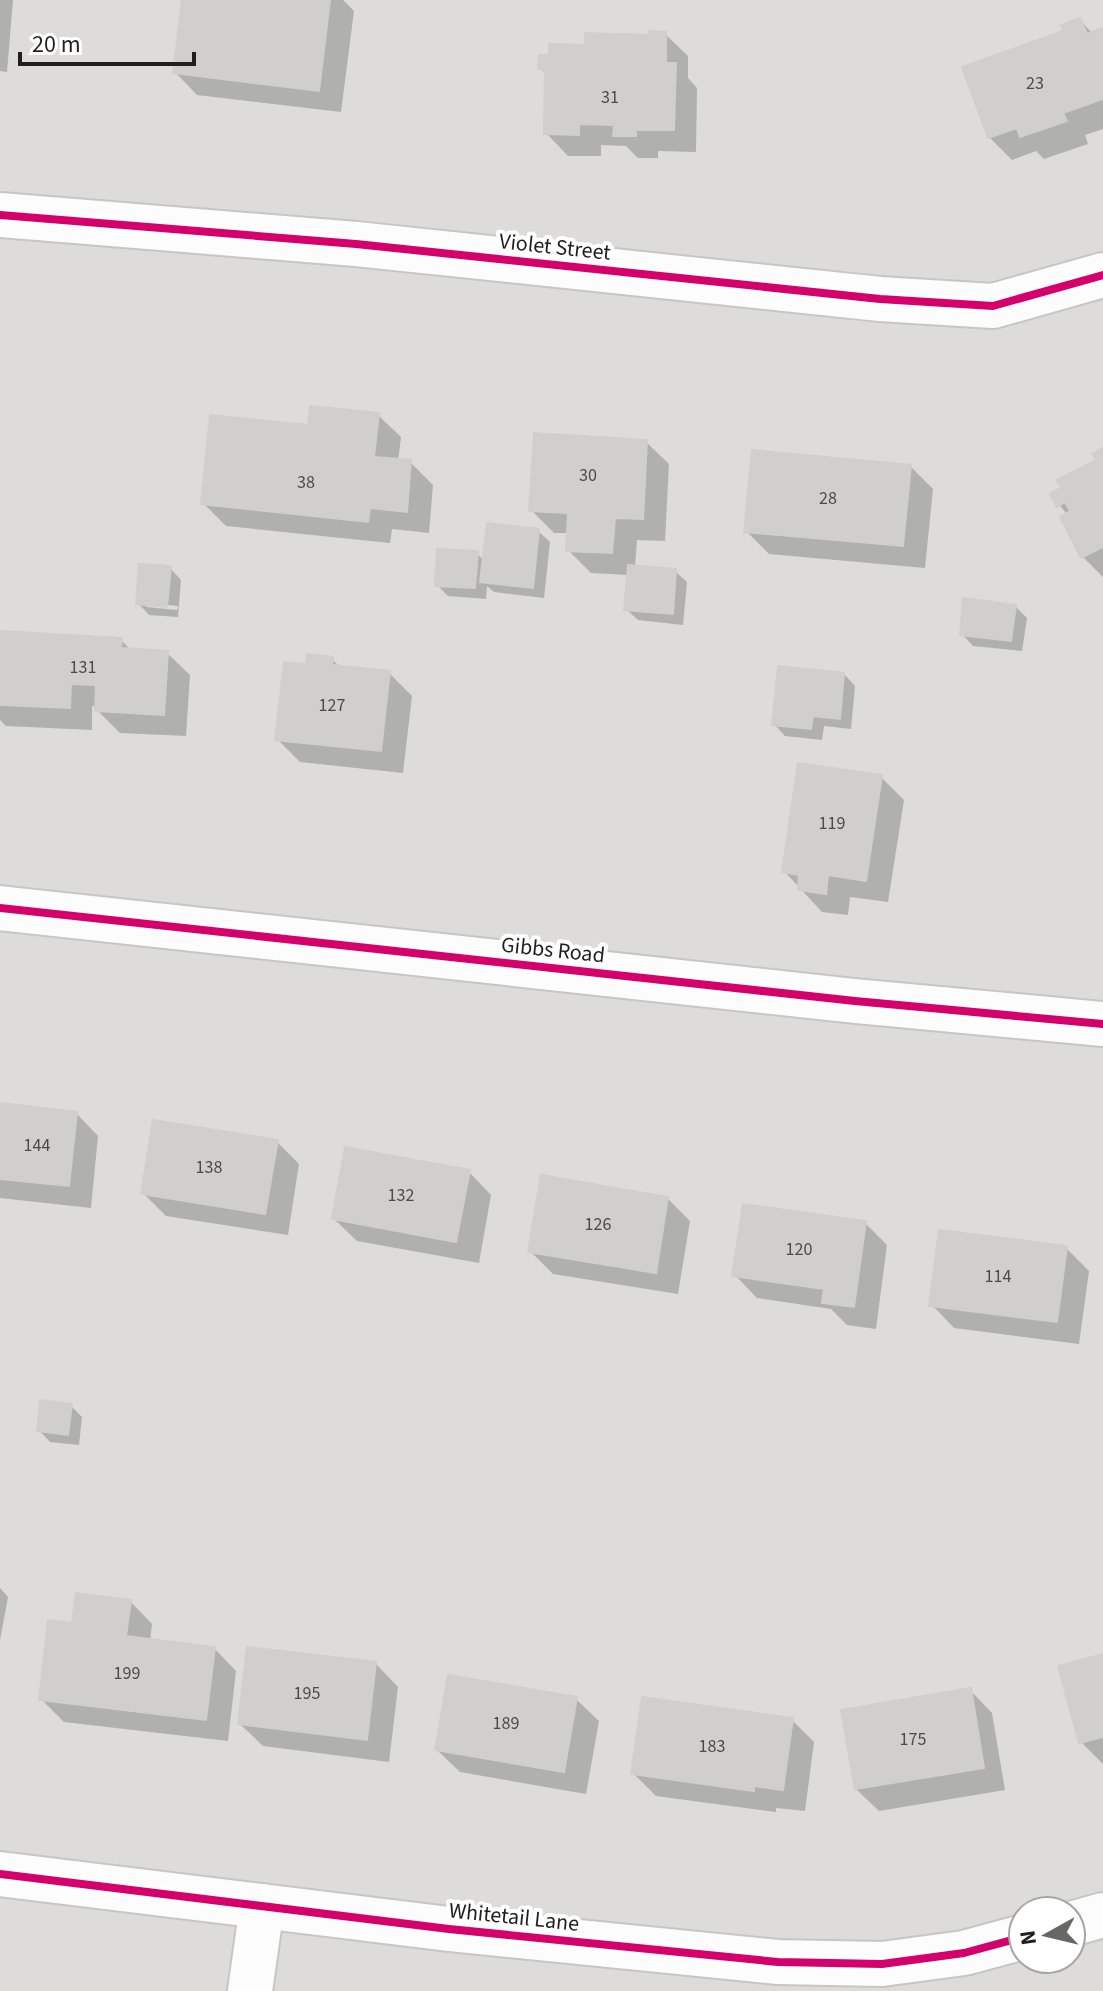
<svg xmlns="http://www.w3.org/2000/svg" width="1103" height="1991" viewBox="0 0 1103 1991" font-family="'Source Sans 3',sans-serif">
	<rect width="100%" height="100%" fill="#eeede8"/>
	<path fill="#dddcd9" fill-rule="evenodd" d="M0 0H1103V1991H0ZM1023 1911H1071V1959H1023Z"/>
	<g fill="#0003" fill-rule="evenodd">
		<polygon points="0,0 13,0 7,72 0,71"/>
		<polygon points="184,0 343,0 354,11 341,112 197,95 175,72"/>
		<polygon points="1080,20 1093,34 1103,30 1103,129 1085,135 1088,144 1044,159 1036,151 1012,160 989,137 1065,32"/>
		<polygon points="665,34 688,56 688,78 697,88 696,152 658,151 658,158 638,158 626,146 601,145 601,156 568,156 546,133 547,75 540,68 587,47"/>
		<polygon points="378,415 401,437 398,461 410,462 433,485 429,533 392,529 390,543 226,526 203,503 310,427"/>
		<polygon points="646,442 669,464 665,541 637,540 635,567 675,571 687,582 683,625 638,620 626,609 629,575 591,573 568,550 569,533 554,533 531,510"/>
		<polygon points="1103,450 1103,577 1083,557 1068,515 1059,505 1064,489 1098,461"/>
		<polygon points="910,466 933,489 925,568 769,554 746,531"/>
		<polygon points="538,531 550,542 544,598 494,592 487,586 486,599 448,596 437,585 477,553 484,561"/>
		<path d="M170 568 181 580 178 617 149 615 138 603ZM147 603 178 606 177 610 147 607Z"/>
		<polygon points="1015,606 1027,618 1022,651 973,646 962,634"/>
		<polygon points="0,633 121,640 132,651 167,653 190,675 186,736 120,733 97,710 97,706 92,706 92,730 6,726 0,720"/>
		<polygon points="332,659 341,668 389,673 412,696 403,773 300,762 277,739 307,666"/>
		<polygon points="844,674 855,686 851,729 824,726 822,740 785,736 774,724"/>
		<polygon points="881,777 904,800 888,902 850,897 848,915 822,912 784,871"/>
		<polygon points="0,1105 76,1113 98,1136 91,1208 0,1198"/>
		<polygon points="277,1142 299,1164 288,1235 166,1216 143,1193"/>
		<polygon points="469,1172 491,1195 479,1263 357,1241 334,1219"/>
		<polygon points="667,1198 690,1221 678,1294 553,1274 530,1251"/>
		<polygon points="865,1223 887,1245 876,1329 847,1325 831,1309 757,1298 735,1275"/>
		<polygon points="1066,1248 1089,1271 1079,1344 954,1328 932,1305"/>
		<polygon points="71,1406 82,1417 79,1445 50,1442 39,1430"/>
		<polygon points="0,1588 8,1597 0,1640"/>
		<polygon points="130,1601 152,1624 150,1641 214,1648 236,1671 228,1741 64,1722 41,1699 74,1625"/>
		<polygon points="1103,1656 1103,1764 1081,1742"/>
		<polygon points="376,1664 398,1687 389,1762 263,1746 240,1724"/>
		<polygon points="970,1690 992,1713 1005,1790 879,1811 856,1789"/>
		<polygon points="576,1699 599,1721 586,1794 460,1772 437,1750"/>
		<polygon points="792,1720 814,1742 805,1811 776,1808 776,1812 656,1796 633,1773"/>
	</g>
	<g fill="#d0cfcb" stroke="#d1cfca" stroke-width="2">
		<polygon points="182,0 330,0 319,91 173,73"/>
		<polygon points="1080,18 1087,34 1103,28 1103,99 1063,113 1067,121 1020,137 1017,128 988,138 962,67 1063,31 1061,25"/>
		<polygon points="649,31 666,32 666,63 676,63 674,130 636,130 636,136 613,136 614,125 579,124 579,135 544,134 545,70 538,69 539,55 549,55 549,44 585,45 585,33 649,35"/>
		<polygon points="310,406 379,413 374,457 411,460 407,512 370,508 368,522 201,504 210,415 308,425"/>
		<polygon points="534,433 647,440 643,519 615,518 612,553 566,551 568,513 529,511"/>
		<polygon points="1103,448 1103,547 1081,558 1060,517 1070,511 1065,502 1057,507 1050,494 1061,488 1057,480 1096,460 1092,454"/>
		<polygon points="752,450 911,465 903,546 744,532"/>
		<polygon points="487,523 539,529 533,588 480,582"/>
		<polygon points="437,549 478,551 475,588 435,586"/>
		<polygon points="139,564 171,566 167,607 136,604"/>
		<polygon points="628,565 676,569 673,614 624,610"/>
		<polygon points="963,598 1016,605 1011,641 960,635"/>
		<polygon points="0,631 122,638 121,648 168,651 164,715 95,711 96,685 71,684 70,708 0,705"/>
		<polygon points="307,654 333,657 332,665 390,671 381,751 275,740 284,662 306,664"/>
		<polygon points="778,666 844,673 840,719 813,716 811,729 772,725"/>
		<polygon points="798,763 882,775 866,881 828,875 826,894 798,890 799,875 782,872"/>
		<polygon points="0,1103 77,1112 69,1186 0,1179"/>
		<polygon points="153,1120 278,1140 265,1214 141,1194"/>
		<polygon points="345,1147 470,1170 456,1242 332,1219"/>
		<polygon points="541,1175 668,1197 656,1273 528,1252"/>
		<polygon points="743,1204 866,1221 854,1307 822,1303 824,1289 732,1276"/>
		<polygon points="939,1230 1067,1246 1057,1322 929,1306"/>
		<polygon points="40,1400 72,1404 68,1435 37,1431"/>
		<polygon points="76,1593 131,1600 126,1636 215,1647 206,1720 39,1700 48,1620 72,1623"/>
		<polygon points="247,1647 376,1662 367,1740 238,1724"/>
		<polygon points="1103,1654 1103,1737 1079,1743 1058,1666"/>
		<polygon points="448,1675 577,1697 564,1772 435,1750"/>
		<polygon points="971,1688 984,1768 855,1789 841,1710"/>
		<polygon points="642,1697 793,1718 783,1790 754,1786 754,1791 631,1774"/>
	</g>
	<g fill="none" stroke-linecap="round" stroke-linejoin="round">
		<defs>
			<g id="minor">
				<polyline points="0,215 356,244 880,299 993,306 1103,275"/>
				<polyline points="0,908 855,1001 1103,1024"/>
				<polyline points="0,1874 449,1929 778,1962 882,1964 964,1953 1023,1937"/>
				<polyline points="1071,1924 1103,1915"/>
				<polyline points="250,1991 262,1906"/>
			</g>
		</defs>
		<use href="#minor" stroke="#c6c6c4" stroke-width="48"/>
		<use href="#minor" stroke="#fcfcfc" stroke-width="44"/>
		<defs>
			<g id="cycleway">
				<polyline points="0,215 356,244 880,299 993,306 1103,275"/>
				<polyline points="0,908 855,1001 1103,1024"/>
				<polyline points="0,1874 449,1929 778,1962 882,1964 964,1953 1023,1937"/>
			</g>
		</defs>
		<use href="#cycleway" stroke="#fff" stroke-width="13"/>
		<use href="#cycleway" stroke="#d6006c" stroke-width="8"/>
	</g>
	<g text-anchor="middle" dominant-baseline="central" stroke-width="8" stroke-linejoin="round" paint-order="stroke">
		<g font-size="18" fill="#4b4b4a">
			<text x="1035" y="83">23</text>
			<text x="610" y="97">31</text>
			<text x="588" y="475">30</text>
			<text x="306" y="482">38</text>
			<text x="828" y="498">28</text>
			<text x="83" y="667">131</text>
			<text x="332" y="705">127</text>
			<text x="832" y="823">119</text>
			<text x="37" y="1145">144</text>
			<text x="209" y="1167">138</text>
			<text x="401" y="1195">132</text>
			<text x="598" y="1224">126</text>
			<text x="799" y="1249">120</text>
			<text x="998" y="1276">114</text>
			<text x="127" y="1673">199</text>
			<text x="307" y="1693">195</text>
			<text x="506" y="1723">189</text>
			<text x="913" y="1739">175</text>
			<text x="712" y="1746">183</text>
		</g>
		<g font-size="22" fill="#1f1f1f" stroke="#fff">
			<text transform="translate(555 247) rotate(6)">Violet Street</text>
			<text transform="translate(553 950) rotate(6)">Gibbs Road</text>
			<text transform="translate(514 1917) rotate(6)">Whitetail Lane</text>
		</g>
	</g>
	<g transform="translate(1047 1935) rotate(262)"><circle r="38" fill="#ffffff" stroke="#a5a5a5" stroke-width="2"/>
	<path d="M0-6L14 30L0 20L-14 30Z" fill="#676765"/>
	<text y="-12" font-size="22" font-weight="bold" text-anchor="middle" fill="#1f1f1f">N</text>
	</g>
	<path d="M20 52v12h174v-12" fill="none" stroke="#1f1f1f" stroke-width="4"/>
	<text x="32" y="52" font-size="24" fill="#1f1f1f" stroke="#ffffff" stroke-width="6" paint-order="stroke">20 m</text>
</svg>
